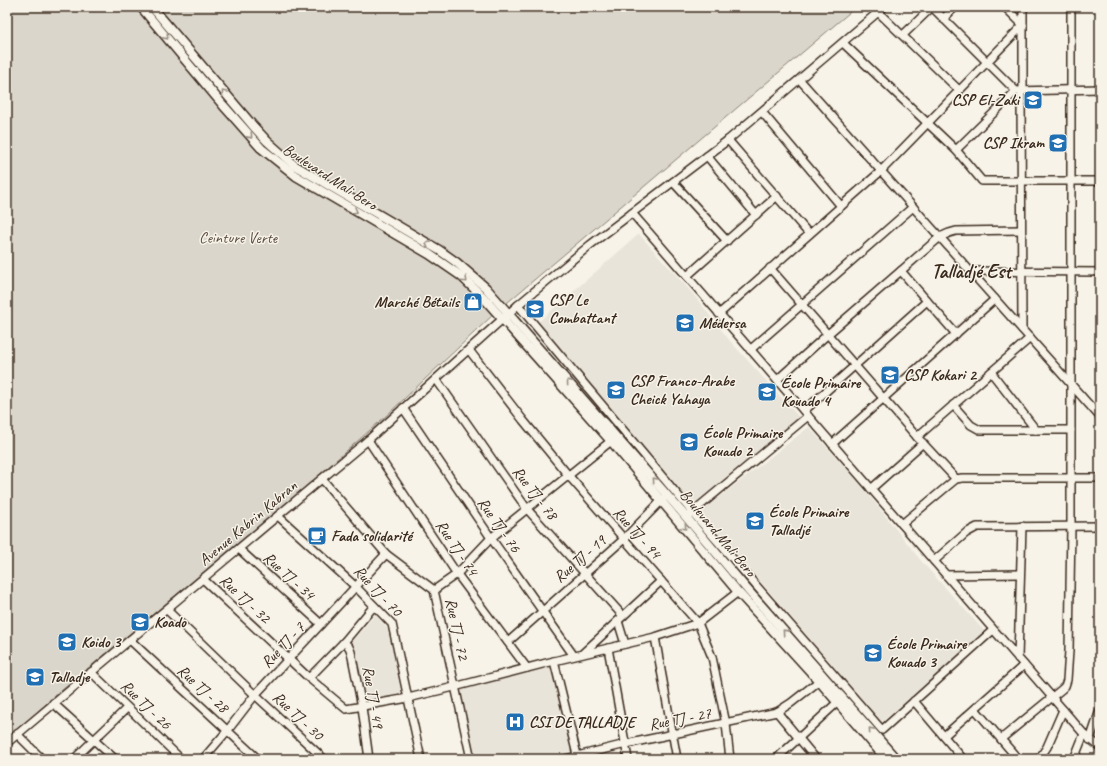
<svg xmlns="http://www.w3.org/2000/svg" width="1107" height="766" viewBox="0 0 1107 766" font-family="Caveat,sans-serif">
	<rect width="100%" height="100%" fill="#f7f3e8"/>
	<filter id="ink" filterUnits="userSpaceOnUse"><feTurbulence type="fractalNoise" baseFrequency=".025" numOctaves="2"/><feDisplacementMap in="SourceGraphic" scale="8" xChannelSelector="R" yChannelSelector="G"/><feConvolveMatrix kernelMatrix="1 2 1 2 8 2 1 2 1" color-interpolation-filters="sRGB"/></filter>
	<g filter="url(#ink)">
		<g fill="#e9e4d9">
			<polygon points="639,234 693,294 731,342 799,417 693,508 622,423 536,324"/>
			<polygon points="809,427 861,485 922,562 985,632 882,722 700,512"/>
			<polygon points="375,615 388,629 402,698 360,707 348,646"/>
			<polygon points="552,666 574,754 553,759 475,759 457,690"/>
		</g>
		<polygon fill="#dbd6cb" stroke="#8b8074" points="7,7 856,7 495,313 387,415 301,491 55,696 7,739"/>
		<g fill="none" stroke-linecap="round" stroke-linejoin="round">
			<defs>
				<g id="minor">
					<polyline points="932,7 1016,91"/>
					<polyline points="1005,7 1023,25"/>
					<polyline points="878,12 959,90"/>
					<polyline points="943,19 955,7"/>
					<polyline points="903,35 932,7"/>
					<polyline points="843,43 956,150 982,181 1100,181"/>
					<polyline points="800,80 1100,417"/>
					<polyline points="1021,91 1022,329"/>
					<polyline points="1023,91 1023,7"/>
					<polyline points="762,112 841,206"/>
					<polyline points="728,140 809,234"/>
					<polyline points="956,150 1016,91 1100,89"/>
					<polyline points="707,156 756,215"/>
					<polyline points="673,182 727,241"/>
					<polyline points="632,213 1084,734 1100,747"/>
					<polyline points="770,268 917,437 956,479"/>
					<polyline points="901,271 956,334"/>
					<polyline points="971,271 1100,272"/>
					<polyline points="687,276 777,196"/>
					<polyline points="518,305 692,512 882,730 993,630"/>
					<polyline points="719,314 881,171 1023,25"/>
					<polyline points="469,350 523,420 568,475 698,623 712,657 726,724 730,759"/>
					<polyline points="750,350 913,207"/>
					<polyline points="991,372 1036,430"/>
					<polyline points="436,379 527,509 623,616"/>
					<polyline points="777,380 828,334 940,237 949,233 956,231 1021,230"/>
					<polyline points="953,405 971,425 980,430 1071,430"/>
					<polyline points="403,408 491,538 574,656"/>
					<polyline points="804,411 927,301"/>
					<polyline points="917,437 1030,338"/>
					<polyline points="368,440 457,574 527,668"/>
					<polyline points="832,444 995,299"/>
					<polyline points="322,479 386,554 434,590 471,759"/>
					<polyline points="871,489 923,443"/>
					<polyline points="690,514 808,416"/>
					<polyline points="278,516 356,587 392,624 421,759"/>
					<polyline points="902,524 956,479 962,478 1100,478"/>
					<polyline points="239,549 321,624"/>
					<polyline points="934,561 966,533 977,527 1100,526"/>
					<polyline points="946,575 1020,574"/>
					<polyline points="203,579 309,678 346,709 408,698 454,687 554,661 655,637 698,623 738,592"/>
					<polyline points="434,590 457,574 491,538 611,441"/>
					<polyline points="167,610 255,695 324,759"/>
					<polyline points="618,621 625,644"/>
					<polyline points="655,637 677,759"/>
					<polyline points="130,640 258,759"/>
					<polyline points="344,642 349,647 351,652 362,707 369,759"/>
					<polyline points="508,642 624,539 665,497"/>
					<polyline points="608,648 628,759"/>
					<polyline points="582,654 661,581"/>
					<polyline points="1018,658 1022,526"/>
					<polyline points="554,661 578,759"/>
					<polyline points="91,672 181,759"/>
					<polyline points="309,678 344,642 374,606"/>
					<polyline points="914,701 963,759"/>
					<polyline points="53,703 115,759"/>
					<polyline points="975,709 1018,759"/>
					<polyline points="777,712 816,759"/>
					<polyline points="17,734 42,759"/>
					<polyline points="944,736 1024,665"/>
					<polyline points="1001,739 1062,689 1065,686 1067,680 1069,651 1071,526 1071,7"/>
					<polyline points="1090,740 1100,710"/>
					<polyline points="7,743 368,440 518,305 590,245 728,140 884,7"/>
					<polyline points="74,759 127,708"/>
					<polyline points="203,759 228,730 255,695 386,554"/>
					<polyline points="565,759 626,744 777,712 791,703 819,681"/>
					<polyline points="776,759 841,699"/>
					<polyline points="1039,759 1047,747 1063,710"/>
					<polyline points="1074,759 1084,734"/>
				</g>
				<g id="major">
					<polyline points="141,7 223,105 261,148 296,176 429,254 461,276 482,296 611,441 738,592 819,681 886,759"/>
					<polyline points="152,7 254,127 267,141 294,165 439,250 456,262 486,288 686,517 745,587 896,759"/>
				</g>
			</defs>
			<use href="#minor" stroke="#3b2a1e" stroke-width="10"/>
			<use href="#major" stroke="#3b2a1e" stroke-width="11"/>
			<use href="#minor" stroke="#f7f3e8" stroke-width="7"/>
			<use href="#major" stroke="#f7f3e8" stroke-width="8"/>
		</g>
		<defs><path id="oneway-chevron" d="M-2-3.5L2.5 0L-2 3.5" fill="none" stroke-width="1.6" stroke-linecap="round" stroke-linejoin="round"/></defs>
		<g stroke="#998e83">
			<use href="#oneway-chevron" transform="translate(166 37) rotate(49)"/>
			<use href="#oneway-chevron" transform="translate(224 93) rotate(-130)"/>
			<use href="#oneway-chevron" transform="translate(250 136) rotate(48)"/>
			<use href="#oneway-chevron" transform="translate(355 211) rotate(29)"/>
			<use href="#oneway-chevron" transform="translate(428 244) rotate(-149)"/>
			<use href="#oneway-chevron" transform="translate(465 280) rotate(43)"/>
			<use href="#oneway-chevron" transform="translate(569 382) rotate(-131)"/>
			<use href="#oneway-chevron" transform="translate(655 480) rotate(-131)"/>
			<use href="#oneway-chevron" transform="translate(684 527) rotate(50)"/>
			<use href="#oneway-chevron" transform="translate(785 632) rotate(-132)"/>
			<use href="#oneway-chevron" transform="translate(871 730) rotate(-131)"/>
		</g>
	</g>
	<defs>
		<symbol id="school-square" viewBox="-11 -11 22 22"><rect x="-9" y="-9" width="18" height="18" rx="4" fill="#1f6fb2" stroke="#f7f3e8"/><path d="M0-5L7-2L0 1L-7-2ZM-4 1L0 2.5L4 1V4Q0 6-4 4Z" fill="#fff"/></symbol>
		<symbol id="shop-square" viewBox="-11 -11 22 22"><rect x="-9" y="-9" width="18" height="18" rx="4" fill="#1f6fb2" stroke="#f7f3e8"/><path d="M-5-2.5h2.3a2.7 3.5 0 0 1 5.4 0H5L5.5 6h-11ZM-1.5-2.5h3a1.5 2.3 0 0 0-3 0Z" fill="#fff"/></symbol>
		<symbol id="cafe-square" viewBox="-11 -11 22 22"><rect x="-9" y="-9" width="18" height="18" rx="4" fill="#1f6fb2" stroke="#f7f3e8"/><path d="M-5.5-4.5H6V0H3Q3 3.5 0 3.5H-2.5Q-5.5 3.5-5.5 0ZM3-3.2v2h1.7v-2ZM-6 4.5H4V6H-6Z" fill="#fff"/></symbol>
		<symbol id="hospital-square" viewBox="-11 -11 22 22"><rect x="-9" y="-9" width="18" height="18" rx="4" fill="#1f6fb2" stroke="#f7f3e8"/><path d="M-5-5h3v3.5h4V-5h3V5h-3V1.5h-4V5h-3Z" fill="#fff"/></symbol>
	</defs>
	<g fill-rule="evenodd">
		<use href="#school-square" x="1022" y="89" width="22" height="22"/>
		<use href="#school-square" x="1047" y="132" width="22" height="22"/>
		<use href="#shop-square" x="462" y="291" width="22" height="22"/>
		<use href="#school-square" x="524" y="298" width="22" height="22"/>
		<use href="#school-square" x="674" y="312" width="22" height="22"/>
		<use href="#school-square" x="879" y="364" width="22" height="22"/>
		<use href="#school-square" x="605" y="379" width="22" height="22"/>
		<use href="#school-square" x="756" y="381" width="22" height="22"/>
		<use href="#school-square" x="678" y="431" width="22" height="22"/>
		<use href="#school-square" x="744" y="510" width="22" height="22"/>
		<use href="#cafe-square" x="306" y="525" width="22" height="22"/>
		<use href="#school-square" x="129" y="611" width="22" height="22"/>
		<use href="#school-square" x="56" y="631" width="22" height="22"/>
		<use href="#school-square" x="862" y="642" width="22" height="22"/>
		<use href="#school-square" x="24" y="666" width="22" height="22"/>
		<use href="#hospital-square" x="504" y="711" width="22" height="22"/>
	</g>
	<g text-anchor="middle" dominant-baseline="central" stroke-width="3" stroke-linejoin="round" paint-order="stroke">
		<g font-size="16" font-weight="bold" fill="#3b2a1e" stroke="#f7f3e8" text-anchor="start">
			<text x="1019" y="100" text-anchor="end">CSP El-Zaki</text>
			<text x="1044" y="143" text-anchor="end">CSP Ikram</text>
			<text x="549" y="300">CSP Le<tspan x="549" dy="18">Combattant</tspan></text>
			<text x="459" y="302" text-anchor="end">Marché Bétails</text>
			<text x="699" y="323">Médersa</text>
			<text x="904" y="375">CSP Kokari 2</text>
			<text x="630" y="381">CSP Franco-Arabe<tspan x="630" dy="18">Cheick Yahaya</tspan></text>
			<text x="781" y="383">École Primaire<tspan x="781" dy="18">Kouado 4</tspan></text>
			<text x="703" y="433">École Primaire<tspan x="703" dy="18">Kouado 2</tspan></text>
			<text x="769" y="512">École Primaire<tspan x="769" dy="18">Talladjé</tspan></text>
			<text x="331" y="536">Fada solidarité</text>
			<text x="154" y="622">Koado</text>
			<text x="81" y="642">Koido 3</text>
			<text x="887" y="644">École Primaire<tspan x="887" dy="18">Kouado 3</tspan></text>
			<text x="49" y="677">Talladje</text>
			<text x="529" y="722">CSI DE TALLADJE</text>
		</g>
		<g font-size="16" fill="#3b2a1e" stroke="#f7f3e8">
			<text transform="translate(330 177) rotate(33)">Boulevard Mali Bero</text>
			<text transform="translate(535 493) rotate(52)">Rue TJ - 78</text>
			<text transform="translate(248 523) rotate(-40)">Avenue Kabrin Kabran</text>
			<text transform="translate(499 525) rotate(55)">Rue TJ - 76</text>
			<text transform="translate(637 533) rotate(48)">Rue TJ - 94</text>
			<text transform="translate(718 533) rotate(50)">Boulevard Mali Bero</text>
			<text transform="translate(457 548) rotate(56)">Rue TJ - 74</text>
			<text transform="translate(580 559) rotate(-41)">Rue TJ - 19</text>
			<text transform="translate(289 576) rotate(42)">Rue TJ - 34</text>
			<text transform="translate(378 591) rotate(47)">Rue TJ - 70</text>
			<text transform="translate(245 599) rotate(43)">Rue TJ - 32</text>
			<text transform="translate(457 629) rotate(78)">Rue TJ - 72</text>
			<text transform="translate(283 645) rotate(-47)">Rue TJ - 7</text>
			<text transform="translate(203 689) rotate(42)">Rue TJ - 28</text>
			<text transform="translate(373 697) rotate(80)">Rue TJ - 49</text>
			<text transform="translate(146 705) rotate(44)">Rue TJ - 26</text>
			<text transform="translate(298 716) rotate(43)">Rue TJ - 30</text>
			<text transform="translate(680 719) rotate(-11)">Rue TJ - 27</text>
		</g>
		<g font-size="16" fill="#5b4c41" stroke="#f7f3e8">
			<text x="238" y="238">Ceinture Verte</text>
		</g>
		<g font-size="20" font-weight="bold" fill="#3b2a1e" stroke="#f7f3e8">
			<text x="971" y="271">Talladjé Est</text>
		</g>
	</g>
	<rect width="1107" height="766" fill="none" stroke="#f7f3e8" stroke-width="24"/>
	<rect x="12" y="12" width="1083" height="742" fill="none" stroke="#3b2a1e" stroke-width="1.5" filter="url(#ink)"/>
</svg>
